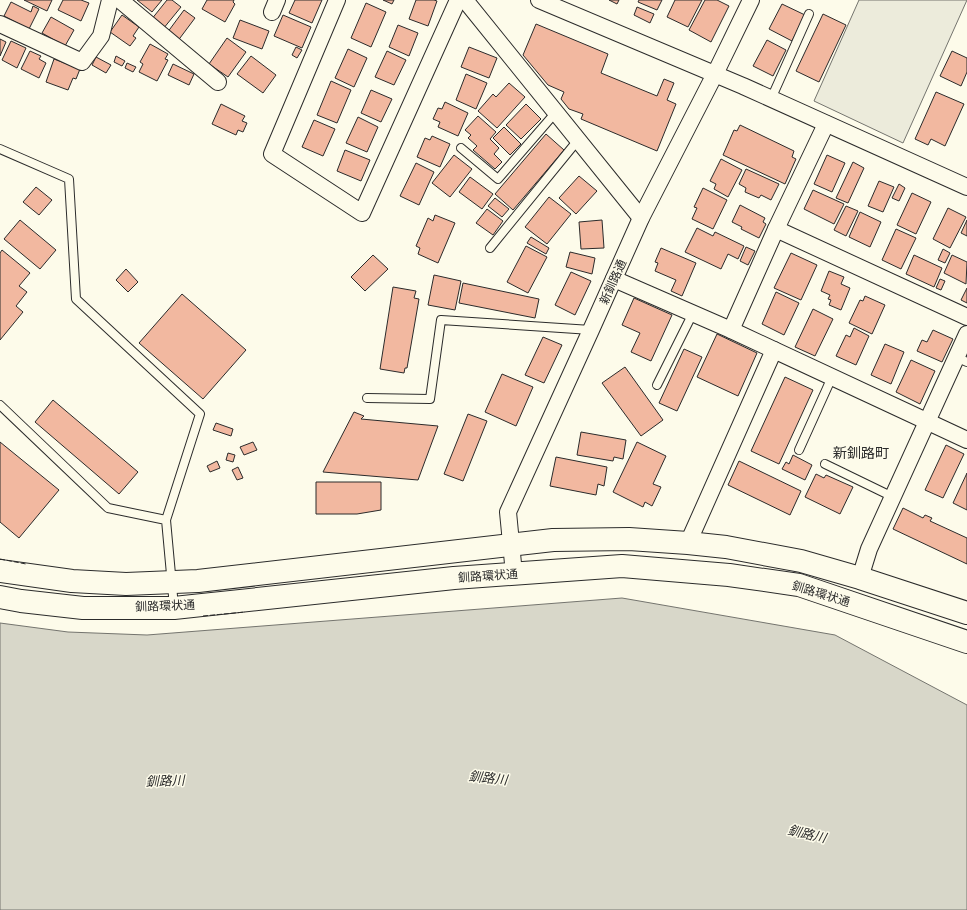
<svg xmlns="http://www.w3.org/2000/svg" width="967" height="910" viewBox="0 0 967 910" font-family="Jost,'Noto Sans JP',sans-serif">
	<rect width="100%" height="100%" fill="#fdfbea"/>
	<polygon fill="#ecebdb" stroke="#74746e" points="859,0 967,0 903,143 814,101"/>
	<polygon fill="#d8d7c9" stroke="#74746e" points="622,598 835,635 967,705 967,910 0,910 0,623 68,632 147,635"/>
	<g fill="#f2b8a0" stroke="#2b2b2b">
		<polygon points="24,0 52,0 47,11"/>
		<polygon points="63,0 81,0 89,3 81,21 58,10"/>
		<polygon points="137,0 162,0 152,12"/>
		<polygon points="167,0 172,0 181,7 163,29 151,20"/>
		<polygon points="207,0 234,0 233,2 235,4 225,22 202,9"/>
		<polygon points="295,0 322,0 312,23 289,13"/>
		<polygon points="383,0 394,0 392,4"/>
		<polygon points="416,0 434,0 437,1 428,26 409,19"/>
		<polygon points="609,0 619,0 617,4"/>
		<polygon points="639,0 662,0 657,10 638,2"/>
		<polygon points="675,0 702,0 688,27 667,17"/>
		<polygon points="705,0 717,0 729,6 711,42 689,30"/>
		<polygon points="11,2 31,12 33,6 39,9 29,29 4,16"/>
		<polygon points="366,3 386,12 371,47 351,38"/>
		<polygon points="782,4 805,15 792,41 769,29"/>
		<polygon points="637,7 654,14 650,23 634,15"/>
		<polygon points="184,10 195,18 177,42 167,33"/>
		<polygon points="823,14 846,25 819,82 796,71"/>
		<polygon points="122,15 139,27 133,36 136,38 130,46 110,32"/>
		<polygon points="283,15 311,27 302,48 274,36"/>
		<polygon points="51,17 74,30 65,46 42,33"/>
		<polygon points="240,20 269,31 262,49 233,38"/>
		<polygon points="536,24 608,54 601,73 657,96 664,79 674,83 667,100 676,104 657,151 581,119 583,114 569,109 561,99 564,92 548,85 523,55"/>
		<polygon points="398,25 418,33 409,56 389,47"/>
		<polygon points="227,38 246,52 228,77 209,64"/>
		<polygon points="0,39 6,42 0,56"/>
		<polygon points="767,40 786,50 773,76 753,66"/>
		<polygon points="11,41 26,48 17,68 2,60"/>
		<polygon points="150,44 168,54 165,59 168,60 157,81 139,72 143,64 140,62"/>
		<polygon points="296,47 302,50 297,58 292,55"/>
		<polygon points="469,47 497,58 489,78 461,67"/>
		<polygon points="348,49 367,58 354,87 335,78"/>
		<polygon points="30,51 41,56 39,59 46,63 39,78 21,69"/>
		<polygon points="387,51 406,60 394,85 375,77"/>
		<polygon points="952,51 967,58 967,72 961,86 940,76"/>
		<polygon points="116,56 125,61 122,66 114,62"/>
		<polygon points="251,56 276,75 263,93 237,74"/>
		<polygon points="96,57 111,65 106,73 92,65"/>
		<polygon points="54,59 80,69 76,79 73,78 68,90 46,82"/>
		<polygon points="127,63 136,67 133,72 125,68"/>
		<polygon points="173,64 194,74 189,85 168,75"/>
		<polygon points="466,74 487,83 476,109 456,100"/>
		<polygon points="331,81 351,90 337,123 317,115"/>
		<polygon points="509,83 525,97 497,128 478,111 493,94 496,97"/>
		<polygon points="371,90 392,99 381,122 361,113"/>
		<polygon points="936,92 964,104 945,146 931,139 928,145 915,139"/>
		<polygon points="445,102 468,113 458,136 438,127 440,122 433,119 438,108 442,109"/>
		<polygon points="221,104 245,116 242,121 247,123 243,132 238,130 236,135 212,124"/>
		<polygon points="526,104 541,119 521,139 506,125"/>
		<polygon points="478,116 496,132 490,139 499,148 494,154 502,162 495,169 473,150 477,146 468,138 471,135 465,130"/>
		<polygon points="358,117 378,127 367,152 346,143"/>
		<polygon points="314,120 335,129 323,156 302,147"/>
		<polygon points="740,125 794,151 792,157 796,159 785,184 723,155 734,130 737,131"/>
		<polygon points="504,127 521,144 510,155 493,138"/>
		<polygon points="546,134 564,150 513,210 495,194"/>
		<polygon points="432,136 450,144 440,167 417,157 425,138 430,140"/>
		<polygon points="345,150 370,160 361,181 337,171"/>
		<polygon points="454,155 472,169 450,197 432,183"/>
		<polygon points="827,155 845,163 832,192 814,184"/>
		<polygon points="721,159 742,170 728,197 714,189 716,184 710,181"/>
		<polygon points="853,162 864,168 848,203 836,198"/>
		<polygon points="416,163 434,172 419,205 400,196"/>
		<polygon points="746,169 779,184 771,200 761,195 759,198 745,192 746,188 739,184"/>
		<polygon points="579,176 597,191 576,214 559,198"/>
		<polygon points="470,177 493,194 482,209 459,192"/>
		<polygon points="879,181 894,187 883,212 868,206"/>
		<polygon points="899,184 905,188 899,201 892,198"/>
		<polygon points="36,187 52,200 39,215 23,202"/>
		<polygon points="703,188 727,200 713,229 692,219 697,208 694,207"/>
		<polygon points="813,190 844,204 834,224 804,209"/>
		<polygon points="912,193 931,202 916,234 897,225"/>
		<polygon points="549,197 571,214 547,244 525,227"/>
		<polygon points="495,198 509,209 502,217 488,206"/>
		<polygon points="740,205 765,218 763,222 766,224 759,238 741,229 742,227 732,222"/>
		<polygon points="846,206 858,211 846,236 834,230"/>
		<polygon points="948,208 966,217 950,248 933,239"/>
		<polygon points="487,209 503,221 493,235 476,223"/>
		<polygon points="860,212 881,222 870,247 849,237"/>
		<polygon points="435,215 455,223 438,263 418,254 420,248 416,246 428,218 433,221"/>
		<polygon points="20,220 56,250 40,269 4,239"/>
		<polygon points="602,220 604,248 581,249 579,222"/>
		<polygon points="967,220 967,236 961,233"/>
		<polygon points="697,228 713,236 715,232 744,246 738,259 728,254 721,269 685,252"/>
		<polygon points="896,229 916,238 901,269 882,260"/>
		<polygon points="531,237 549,248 546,254 527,243"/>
		<polygon points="526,246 547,257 528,293 507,282"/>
		<polygon points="746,247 755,251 748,265 740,261"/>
		<polygon points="661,248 696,263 682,296 671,291 676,280 655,271 658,263 655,262"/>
		<polygon points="943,249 950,253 945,263 938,260"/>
		<polygon points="2,250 30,273 19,286 27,292 16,306 23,312 0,340 0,253"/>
		<polygon points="570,252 595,258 592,274 566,267"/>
		<polygon points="791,253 817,265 801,300 774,288"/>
		<polygon points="373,255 388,269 365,291 351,277"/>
		<polygon points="914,255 942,268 934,287 906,274"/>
		<polygon points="952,255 967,262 966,284 944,273"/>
		<polygon points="126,269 138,282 128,292 116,280"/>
		<polygon points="829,271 844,277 841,284 850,288 841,310 829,305 831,300 828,299 830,295 821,291"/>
		<polygon points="571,272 591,281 575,315 555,305"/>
		<polygon points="434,275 461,281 455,310 428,305"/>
		<polygon points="940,279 945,281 941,290 936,288"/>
		<polygon points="463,283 539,299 535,318 459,303"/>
		<polygon points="393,287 416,291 414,298 419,299 407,368 405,368 404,373 380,369"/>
		<polygon points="967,288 967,303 961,300"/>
		<polygon points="776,292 799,303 784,335 762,324"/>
		<polygon points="182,294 246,350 203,399 139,343"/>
		<polygon points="865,296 885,305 872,334 849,323 860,300 863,301"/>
		<polygon points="634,298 672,315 651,361 631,352 640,333 622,325"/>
		<polygon points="813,309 833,319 815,356 795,347"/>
		<polygon points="854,328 869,336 856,365 836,356 846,335 850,337"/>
		<polygon points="933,330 953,339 942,362 917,351 922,340 927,342"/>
		<polygon points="717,334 757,353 738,396 697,377"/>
		<polygon points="543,337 562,345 544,383 525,375"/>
		<polygon points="885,344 904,352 891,384 871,375"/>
		<polygon points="684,349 702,357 677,411 659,403"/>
		<polygon points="911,360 935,371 920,404 896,392"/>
		<polygon points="625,367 663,420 641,436 602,383"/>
		<polygon points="502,374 533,387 516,426 485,412"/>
		<polygon points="785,377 813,390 779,464 751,451"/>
		<polygon points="53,400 138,472 119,494 35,422"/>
		<polygon points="354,412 364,416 361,419 438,426 418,480 323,472"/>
		<polygon points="468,414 487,421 463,481 444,474"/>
		<polygon points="216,423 233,429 231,436 213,430"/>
		<polygon points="581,432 626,440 623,459 614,457 613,461 577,455"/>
		<polygon points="0,442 59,490 19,538 0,522"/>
		<polygon points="253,442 257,450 244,455 240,447"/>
		<polygon points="637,442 666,456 653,484 661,487 652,506 645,502 643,507 613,492"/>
		<polygon points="946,445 964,454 943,498 925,490"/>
		<polygon points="228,453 235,455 233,462 226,460"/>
		<polygon points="793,455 812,465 805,480 782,469 786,462 789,464"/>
		<polygon points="556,457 607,467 604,486 598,484 596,495 550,486"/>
		<polygon points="217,461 220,468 210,472 207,466"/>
		<polygon points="739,461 801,491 790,515 728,485"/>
		<polygon points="238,467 243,478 237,480 232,470"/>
		<polygon points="967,473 967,510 953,503"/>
		<polygon points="816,474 824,478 826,475 853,487 840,514 805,497"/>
		<polygon points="316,482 381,482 381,510 357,514 316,514"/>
		<polygon points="903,508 923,518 925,515 932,518 930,521 967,538 967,564 893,529"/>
	</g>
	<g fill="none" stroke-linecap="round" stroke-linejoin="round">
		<defs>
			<g id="service">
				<polyline points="771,99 809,14"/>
				<polyline points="461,148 498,179 556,112"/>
				<polyline points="0,149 69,179 76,299 200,414 166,520"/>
				<polyline points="490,248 578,140"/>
				<polyline points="956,357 967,362"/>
				<polyline points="657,385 693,313"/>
				<polyline points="367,398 430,399 441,320 591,330"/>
				<polyline points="0,405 108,508 166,520 174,607"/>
				<polyline points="799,450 832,377"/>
				<polyline points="825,464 893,497"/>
			</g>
			<g id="minor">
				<polyline points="120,0 218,82"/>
				<polyline points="337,0 272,154 362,213 458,0"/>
				<polyline points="465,0 641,218"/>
				<polyline points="539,0 743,86 967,187"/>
				<polyline points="272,12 277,0"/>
				<polyline points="0,24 82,62 101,36 110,0"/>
				<polyline points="776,229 967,317"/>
				<polyline points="614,279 731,330 967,440"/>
				<polyline points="731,330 776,229 826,124"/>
				<polyline points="688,543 774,350"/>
				<polyline points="514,574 508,512 591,330 641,218 715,74 751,0"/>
				<polyline points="860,578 869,549 967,334"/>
			</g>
			<g id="trunk">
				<polyline points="0,571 72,581 126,584 198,581 553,540 629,539 688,543 726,547 801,561 860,578 967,613"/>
				<polyline points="0,597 21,601 83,608 174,608 454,578 622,566 729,575 799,585 967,642"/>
			</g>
		</defs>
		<use href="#service" stroke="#2b2b2b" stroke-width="10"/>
		<use href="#minor" stroke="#2b2b2b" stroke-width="18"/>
		<use href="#trunk" stroke="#2b2b2b" stroke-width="24"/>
		<use href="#service" stroke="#fdfbea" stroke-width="8"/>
		<use href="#minor" stroke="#fdfbea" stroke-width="16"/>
		<use href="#trunk" stroke="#fdfbea" stroke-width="22"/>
		<g stroke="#2b2b2b" stroke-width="1" stroke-dasharray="5 2" stroke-linecap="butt">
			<polyline points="0,559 26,564"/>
			<polyline points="203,616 245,612"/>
		</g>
	</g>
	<g text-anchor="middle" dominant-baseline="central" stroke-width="3" stroke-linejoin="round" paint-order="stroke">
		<g font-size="12" fill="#2b2b2b" stroke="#fdfbea">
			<text transform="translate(613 282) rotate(-66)">新釧路通</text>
			<text transform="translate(488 576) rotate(-4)">釧路環状通</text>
			<text transform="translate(821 594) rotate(17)">釧路環状通</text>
			<text transform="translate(165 606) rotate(-2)">釧路環状通</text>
		</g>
		<g font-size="13" font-style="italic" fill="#2b2b2b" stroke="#fdfbea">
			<text transform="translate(488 778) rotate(6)">釧路川</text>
			<text transform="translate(165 781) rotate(-2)">釧路川</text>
			<text transform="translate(807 834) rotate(13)">釧路川</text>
		</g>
		<g font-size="14" fill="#2b2b2b" stroke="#fdfbea">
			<text x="861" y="453">新釧路町</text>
		</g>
	</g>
</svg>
